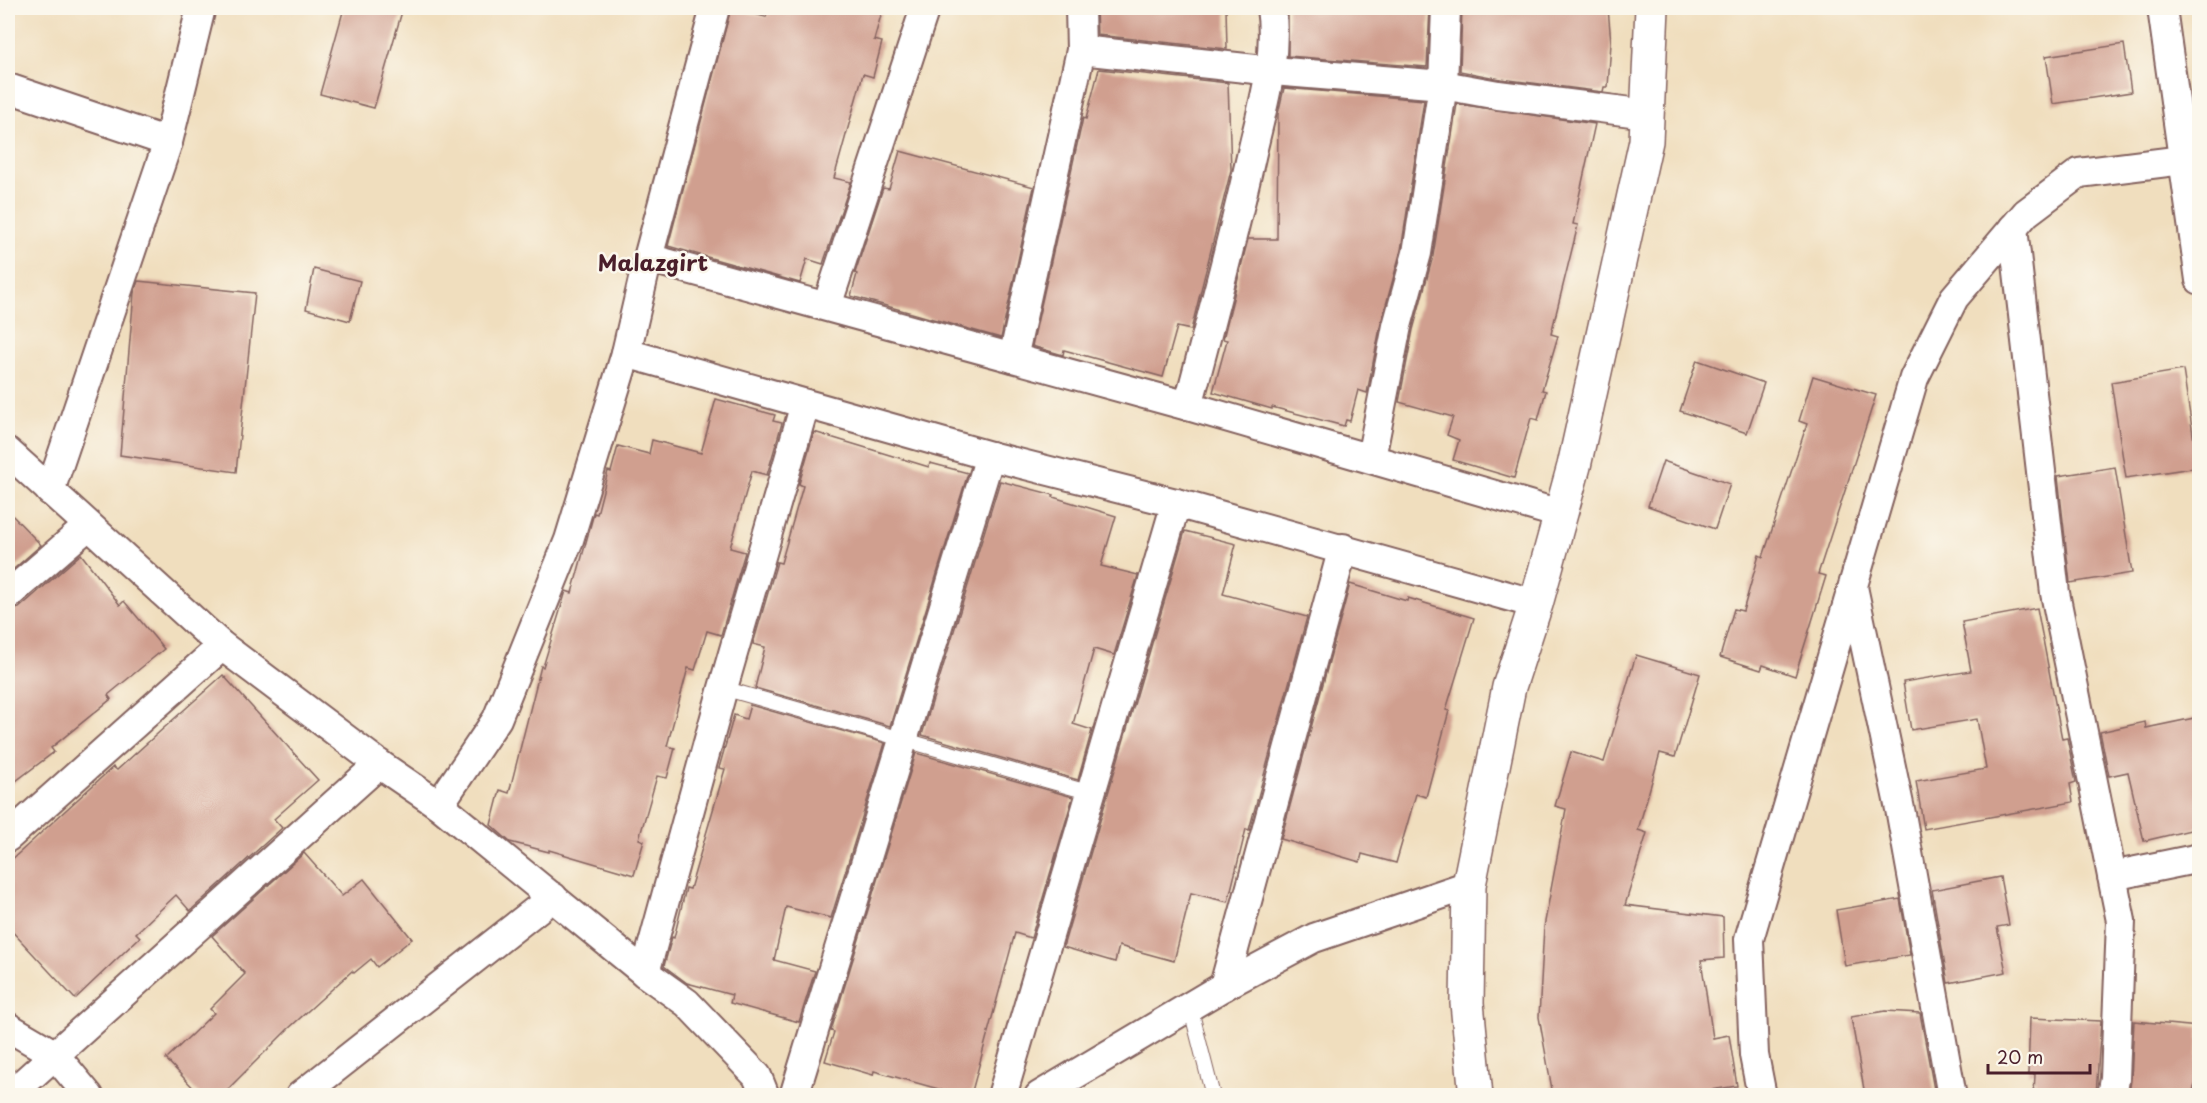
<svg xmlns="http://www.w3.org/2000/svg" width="2207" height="1103" viewBox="0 0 2207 1103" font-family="'Playpen Sans',sans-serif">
	<rect width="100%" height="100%" fill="#fbf7ec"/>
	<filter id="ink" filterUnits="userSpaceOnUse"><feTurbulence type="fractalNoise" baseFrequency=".0167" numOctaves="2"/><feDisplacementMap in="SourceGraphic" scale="12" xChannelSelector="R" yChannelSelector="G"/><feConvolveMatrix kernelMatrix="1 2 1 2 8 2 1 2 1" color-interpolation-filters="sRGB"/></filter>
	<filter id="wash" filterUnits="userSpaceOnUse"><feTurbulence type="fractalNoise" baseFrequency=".008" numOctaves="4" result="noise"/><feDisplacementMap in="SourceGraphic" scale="24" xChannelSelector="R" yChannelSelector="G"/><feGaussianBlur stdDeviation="1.35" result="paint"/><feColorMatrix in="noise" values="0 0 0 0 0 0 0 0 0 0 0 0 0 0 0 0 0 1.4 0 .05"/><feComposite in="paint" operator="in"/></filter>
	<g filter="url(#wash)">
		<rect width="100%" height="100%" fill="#f0debe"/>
		<g id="blocks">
			<g fill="#d09f8f">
				<polygon points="344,8 403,8 374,108 320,94"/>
				<polygon points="731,8 766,17 768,8 883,8 874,40 882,42 873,77 863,74 834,178 851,182 823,264 807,259 800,283 668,246"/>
				<polygon points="1096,8 1226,8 1227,49 1097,35"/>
				<polygon points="1288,8 1430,8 1427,67 1288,56"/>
				<polygon points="1462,8 1608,8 1611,43 1608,87 1604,87 1603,92 1501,79 1460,71"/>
				<polygon points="2124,44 2131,92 2053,104 2046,56"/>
				<polygon points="1099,69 1228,83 1231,170 1191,330 1177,327 1163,377 1064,350 1063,355 1032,346 1083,118 1086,119"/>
				<polygon points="1284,88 1424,100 1401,250 1381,323 1367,393 1358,390 1350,421 1346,420 1344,426 1272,407 1272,409 1213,392 1227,340 1223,339 1248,239 1277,239 1278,114"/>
				<polygon points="1457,104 1595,124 1573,224 1578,225 1551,334 1558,336 1542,390 1546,391 1538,420 1531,418 1514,478 1453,460 1459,440 1447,435 1453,417 1399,402 1413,330 1433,256"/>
				<polygon points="900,151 1034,187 1001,338 851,296 857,274 855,273 883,188 889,189"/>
				<polygon points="314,269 360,281 350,321 306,309"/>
				<polygon points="138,281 255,293 236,472 120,455 134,293"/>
				<polygon points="1697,360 1764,383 1747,433 1680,411"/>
				<polygon points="2183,370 2198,467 2126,478 2111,382"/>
				<polygon points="1813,376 1876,395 1818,574 1826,576 1795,676 1763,665 1761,670 1720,657 1734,609 1743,611 1759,555 1763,557 1807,424 1799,421"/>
				<polygon points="716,399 775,415 773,421 782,423 767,475 752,471 730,548 745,552 721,635 707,631 695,670 688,668 667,746 675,748 667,778 657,776 639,839 644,841 634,875 549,850 549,852 510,842 491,825 500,790 509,793 541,666 543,667 566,591 572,593 594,513 597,514 608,471 611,472 618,446 649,454 652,440 701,453"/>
				<polygon points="814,432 929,467 930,463 968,473 890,726 755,688 765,647 753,644 777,562 781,563 803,486 799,484"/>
				<polygon points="1663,461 1730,484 1715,529 1648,506"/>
				<polygon points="2115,467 2132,573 2070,583 2058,476"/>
				<polygon points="1000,481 1054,495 1053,497 1116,516 1101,566 1138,575 1114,655 1094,649 1073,724 1092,730 1078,780 922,735"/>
				<polygon points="8,511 41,545 8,574"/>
				<polygon points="1185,531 1236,544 1223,594 1307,617 1249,830 1246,829 1228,902 1191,893 1174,961 1119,946 1115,962 1063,947"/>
				<polygon points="81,554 120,605 124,601 164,649 108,695 111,699 51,748 54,752 8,787 8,611 19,608"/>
				<polygon points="1350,584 1407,601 1408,598 1474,618 1446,710 1449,711 1426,797 1416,794 1396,863 1362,854 1360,862 1281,839"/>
				<polygon points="2037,608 2062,739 2067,738 2076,782 2070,784 2073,802 1924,829 1916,781 1986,769 1977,719 1911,730 1903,682 1971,671 1962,622"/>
				<polygon points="1636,655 1700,674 1675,757 1660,753 1638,830 1647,833 1625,905 1723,917 1724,958 1701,960 1713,1038 1729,1035 1737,1086 1677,1095 1553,1095 1539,1017 1544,927 1566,809 1555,806 1571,752 1604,762"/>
				<polygon points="223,675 318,780 274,819 282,828 190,911 176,895 136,933 140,937 75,999 8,927 8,863 113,767 117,770"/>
				<polygon points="750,705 885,743 831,918 786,907 774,960 815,971 799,1022 730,1003 732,995 687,983 664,966 672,937 674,938 686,888 690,889 725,769 719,768 734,715 746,719"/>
				<polygon points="2199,717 2199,828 2144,841 2128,772 2109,776 2100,732 2145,722 2146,728"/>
				<polygon points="916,753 1073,797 1031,938 1015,933 971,1095 960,1095 874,1071 873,1075 825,1061 834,1032 831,1031"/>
				<polygon points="304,853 342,896 364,879 412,939 377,967 371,959 354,973 352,971 288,1029 222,1095 200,1095 166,1059 214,1013 210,1009 245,974 212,936"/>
				<polygon points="2000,877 2009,925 1997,927 2006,972 1948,983 1932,890"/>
				<polygon points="1900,899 1910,955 1845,966 1836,910"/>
				<polygon points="1885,1011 1920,1013 1935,1095 1865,1095 1851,1017"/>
				<polygon points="2030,1018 2101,1021 2096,1095 2034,1095 2035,1074 2028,1074"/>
				<polygon points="2134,1021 2199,1027 2196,1083 2191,1095 2129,1095 2131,1080"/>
			</g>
		</g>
	</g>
	<g filter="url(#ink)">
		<use href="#blocks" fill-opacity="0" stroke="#84625e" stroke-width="1.5"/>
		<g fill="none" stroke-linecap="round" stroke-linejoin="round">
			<defs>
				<g id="service">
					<polyline points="723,688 1091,793"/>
					<polyline points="1190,1006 1213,1096"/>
				</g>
				<g id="minor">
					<polyline points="2162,8 2200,280"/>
					<polyline points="1081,50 1273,71 1443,85 1498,95 1647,114"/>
					<polyline points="8,88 168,142"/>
					<polyline points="2013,228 2055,593 2121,921 2115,1079 2112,1096"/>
					<polyline points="648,258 1188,406 1560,514"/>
					<polyline points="827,306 925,8"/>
					<polyline points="626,353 990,456 1176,503 1536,604"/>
					<polyline points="1013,358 1081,50 1080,8"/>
					<path d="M1188 406C1211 320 1234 234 1253 148 1264 101 1278 55 1271 8"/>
					<polyline points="8,452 222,646 379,764 439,805 645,973 687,1003 757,1076 765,1096"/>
					<polyline points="1371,458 1397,326 1417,253 1443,85 1446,8"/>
					<polyline points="50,491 168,142 201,8"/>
					<polyline points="1853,587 1901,814 1952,1096"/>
					<polyline points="8,595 88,526"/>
					<polyline points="439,805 497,719 569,540 626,353 648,258 715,8"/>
					<polyline points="8,837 222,646"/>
					<polyline points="2112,876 2200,858"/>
					<polyline points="645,973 723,688 805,404"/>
					<polyline points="1224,986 1343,548"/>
					<polyline points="8,1027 54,1054 89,1096"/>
					<polyline points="9,1096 379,764"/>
					<polyline points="300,1096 553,897"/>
					<polyline points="794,1096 990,456"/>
					<polyline points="1002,1096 1176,503"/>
					<polyline points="1039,1096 1224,986 1314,938 1469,885"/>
					<polyline points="1762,1096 1754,1055 1749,939 1914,378 1954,298 2026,213 2079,173 2183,160"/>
				</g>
				<polyline id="tertiary" points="1476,1096 1467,1003 1469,885 1509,687 1536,604 1574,466 1646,141 1652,8"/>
			</defs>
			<use href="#service" stroke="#84625e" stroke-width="16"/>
			<use href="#minor" stroke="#84625e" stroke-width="32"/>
			<use href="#tertiary" stroke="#84625e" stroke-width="36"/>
			<use href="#service" stroke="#fff" stroke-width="14"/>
			<use href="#minor" stroke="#fff" stroke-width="28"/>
			<use href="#tertiary" stroke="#fff" stroke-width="33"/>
		</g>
	</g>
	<g text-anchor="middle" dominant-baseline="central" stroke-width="5" stroke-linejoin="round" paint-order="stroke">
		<g font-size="22" font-weight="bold" fill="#4a1f2b" stroke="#fbf7ec">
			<text x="653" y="261">Malazgirt</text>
		</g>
	</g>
	<rect width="2207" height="1103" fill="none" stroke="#fbf7ec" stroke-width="30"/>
	<path d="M1988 1064v9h102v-9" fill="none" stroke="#4a1f2b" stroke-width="3"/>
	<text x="1997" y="1064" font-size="18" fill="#4a1f2b" stroke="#fbf7ec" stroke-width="4.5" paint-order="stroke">20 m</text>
</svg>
